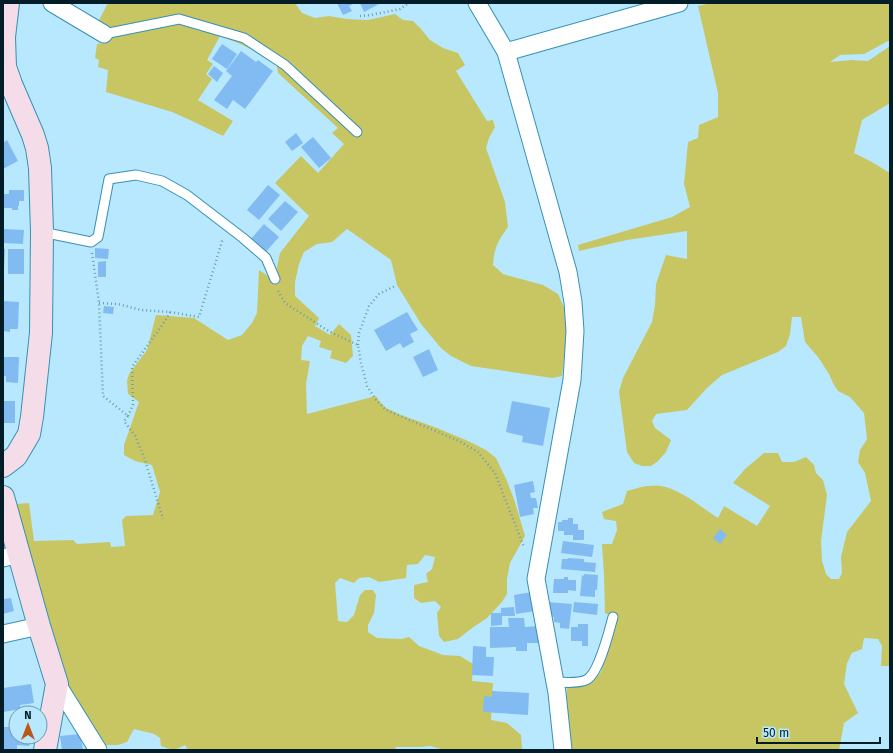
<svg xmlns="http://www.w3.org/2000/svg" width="893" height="753" viewBox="0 0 893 753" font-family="'Fira Sans',sans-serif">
	<rect width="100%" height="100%" fill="#b7e8fe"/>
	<g fill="#c8c663">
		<path d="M108 3H295L302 13 315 18 329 16 347 19 368 20 395 14 403 20 413 21 421 29 430 40 443 48 458 53 465 65 456 71 487 121 493 120 495 127 489 138 486 148 505 202 508 227C498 241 494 248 493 265L503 274 543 285 558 294 566 312 567 333 562 376 552 378 471 366 451 356 441 348 421 324 397 285 391 260 347 229 332 242 317 244 304 252 299 264 295 282V296L319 318 315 326 330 335 339 324 351 335 353 356 346 363 330 358 332 351 319 347 321 341 308 336 302 346 301 360 310 361 306 384 307 414 376 396 380 402 386 408 401 415 437 428 468 441 486 450 496 458 507 481 515 502 525 536 510 563 507 579V594L502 602 487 618 472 628 458 639 444 642 439 636 437 613 441 607 435 601 421 603 414 598V585L428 582 426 574 432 569 435 557 425 555 418 564 407 565 406 578 379 582 369 577 359 578 354 583 340 578 335 583 338 621 347 622 354 615 360 595 365 590H373L376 595 374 613 368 625V632L377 638 402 639 409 637 419 646 443 655 460 656 473 664 472 681 493 683 491 720 507 723 521 735 522 748 521 750H444L430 746 421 747H396L395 750H188L185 745C174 751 172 750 161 746L160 738 154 734 134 729 127 742 118 745H106L62 676 16 504 29 503 34 541 73 540 77 544 110 542 111 547 125 546 122 520 126 516 153 515 160 492 152 465 135 461 124 455V445L139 402 128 394 127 381 129 374 147 350 156 315 194 318 228 340 242 335 252 323 257 313 259 270 271 278 276 272 280 253 309 216 275 183 301 156 318 173 344 144 332 133 338 128 278 73 275 55 262 47 253 50 238 43 220 36 207 60 213 64 206 74 212 79 198 100 233 121 223 136 190 120 172 112 106 92 108 70 98 67 99 60 95 58 97 44 105 43V27L98 22Z"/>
		<path d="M711 3H890V40L864 54 840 55 830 62 852 60 868 61 890 46V103L862 120 854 153 870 161 890 173V666H881L882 646 878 639 864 638 862 649 852 653 847 663 844 684 858 713 844 723 839 750H566L567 684 592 681 601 672 617 619 605 613 604 575 602 544H612L617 530 616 521 604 519 602 512 623 504 627 491C637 488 650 484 661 486 680 489 701 507 718 518L724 506 757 526 770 506 733 483 745 469 764 453H778L782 462H794L806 457 814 465 816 473 823 480 827 495 821 541 822 561 826 574 831 579H839L842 573 841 557 847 532 871 501 865 473 858 462 860 450 867 439 864 413 850 397 838 391 833 383 829 374 818 357 805 342 801 317H792L790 334 786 346 778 352 722 375 707 388 687 410 656 414 652 421 655 428 671 440 666 452 658 461 651 466H642L634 463 627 452 619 392 623 378 652 322 655 305 656 284 666 255 687 259V231L627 240 579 251 578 245 672 217 690 207 684 184 688 142 698 138 699 125 718 117V93L698 6Z"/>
	</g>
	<g fill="#82bbf2">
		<polygon points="337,3 355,3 349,6 352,11 343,15"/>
		<polygon points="360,3 381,3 364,12"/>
		<polygon points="222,44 237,54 227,69 212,59"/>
		<polygon points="241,51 256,62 258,60 273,71 245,109 233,100 227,109 214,100 232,76 226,71"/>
		<polygon points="214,66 223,73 217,82 208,74"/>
		<polygon points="296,133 303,143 292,151 285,142"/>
		<polygon points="313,137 331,158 319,168 301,147"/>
		<polygon points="7,140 18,161 3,169 3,143"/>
		<polygon points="268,185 280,195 259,220 247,210"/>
		<polygon points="9,190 24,190 24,201 19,201 19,206 18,206 18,210 12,210 12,208 3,208 3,194 9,194"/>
		<polygon points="285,201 298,212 281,231 268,219"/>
		<polygon points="264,224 279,237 265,253 250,240"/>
		<polygon points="3,229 24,230 23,244 3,243"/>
		<polygon points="95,248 109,249 108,259 95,258"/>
		<polygon points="3,249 5,249 4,269 3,269"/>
		<rect x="8" y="249" width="16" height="25"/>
		<polygon points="106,261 106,277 98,277 98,262"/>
		<polygon points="3,301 19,302 18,329 10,329 10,332 3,331"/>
		<polygon points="104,306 114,307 113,314 103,313"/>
		<polygon points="407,312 418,330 410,334 414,342 403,348 400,343 386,351 374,330"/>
		<polygon points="429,349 438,370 423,377 413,357"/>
		<polygon points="3,357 19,357 18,383 6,382 6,376 3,376"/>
		<rect x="3" y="401" width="12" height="22"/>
		<polygon points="512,401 550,408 543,446 522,442 523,436 506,432"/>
		<polygon points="533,481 535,492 530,493 531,498 536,498 538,508 533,508 534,514 520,517 514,485"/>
		<polygon points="568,518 573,518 573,524 578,524 578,530 584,530 584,540 573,540 573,535 564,535 564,531 558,531 558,522 562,522 562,520 568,520"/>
		<polygon points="720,529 727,535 720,544 713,538"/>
		<polygon points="563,541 594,545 592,557 561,553"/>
		<polygon points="568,558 584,559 584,562 596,563 595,572 561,569 562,559 568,559"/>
		<polygon points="584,574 598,575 597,590 595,590 595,597 580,596 582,575 584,576"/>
		<polygon points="564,577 568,577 568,580 576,580 576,591 568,590 568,593 553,593 554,579 564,579"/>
		<polygon points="532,592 535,611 516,614 514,595"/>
		<polygon points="11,598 14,611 3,614 3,599"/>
		<polygon points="547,602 572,604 569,629 560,628 560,623 554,622 554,617 548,616"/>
		<polygon points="574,602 598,604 597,615 573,612"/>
		<polygon points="514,607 515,616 502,616 502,625 491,626 491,613 501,613 501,608"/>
		<polygon points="508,618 524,618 525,627 539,626 540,643 527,643 527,651 516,651 516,647 490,648 490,627 509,627"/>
		<polygon points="578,624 588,624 588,646 582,646 582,641 571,641 571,627 578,627"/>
		<polygon points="473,646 486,647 486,657 494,657 493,676 472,675"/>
		<polygon points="31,684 34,703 20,705 21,709 3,712 3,688"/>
		<polygon points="492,691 529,693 528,715 483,712 484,696 492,697"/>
		<polygon points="3,727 16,727 16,737 29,737 29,746 17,745 17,749 3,749"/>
		<polygon points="80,734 83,750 62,750 60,736"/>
	</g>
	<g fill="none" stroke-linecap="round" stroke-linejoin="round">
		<defs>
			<g id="lane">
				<polyline points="104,34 179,19 244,38 285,65 357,132"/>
				<polyline points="42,232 91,242 98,237 109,179 136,175 162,181 187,195 243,238 266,258 275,279"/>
				<path d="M555 682C565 682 577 684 586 680 599 674 609 631 613 617"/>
			</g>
			<g id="street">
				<polyline points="52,3 104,34"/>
				<polyline points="477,3 506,52 568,272 573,302 575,331 572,380 536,579 557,693 563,750"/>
				<polyline points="506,52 679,3"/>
				<polyline points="3,558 19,554"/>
				<polyline points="3,634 39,626"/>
				<polyline points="57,684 98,750"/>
			</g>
			<g id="secondary">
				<polyline points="3,466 16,456 29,434 32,417 41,333 42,232 40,168 37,148 33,135 11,84 5,67 4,37 8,3"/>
				<polyline points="3,497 39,626 57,684 45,750"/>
			</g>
		</defs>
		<use href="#lane" stroke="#3790b3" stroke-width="11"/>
		<use href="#street" stroke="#3790b3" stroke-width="19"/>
		<use href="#secondary" stroke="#3790b3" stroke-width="24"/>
		<g stroke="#729bad" stroke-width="2.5" stroke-dasharray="1 3" stroke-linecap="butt">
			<polyline points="360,16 371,15 400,9 409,3"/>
			<polyline points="92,253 99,303 103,396 128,416 124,421 135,436 144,457 163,519"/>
			<polyline points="278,291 285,303 330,332 358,345 361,363 367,386 376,400 386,410 459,441 478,452 495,473 524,547"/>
			<polyline points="99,303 118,304 141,310 170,312 199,317 223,238"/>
			<polyline points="358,345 359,333 369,306 379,294 395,286"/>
			<polyline points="128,416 133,405 132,367 165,321 170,312"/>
		</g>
		<use href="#lane" stroke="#fff" stroke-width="9"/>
		<use href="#street" stroke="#fff" stroke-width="17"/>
		<use href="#secondary" stroke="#f4dde9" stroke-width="22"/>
	</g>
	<rect width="893" height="753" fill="none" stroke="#021d28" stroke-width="8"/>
	<g transform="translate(28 725)"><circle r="19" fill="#b7e8fe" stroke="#6f97a8"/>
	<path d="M0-3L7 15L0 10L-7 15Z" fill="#ba581a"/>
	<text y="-6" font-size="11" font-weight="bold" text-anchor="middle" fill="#021d28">N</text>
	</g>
	<path d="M757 737v6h123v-6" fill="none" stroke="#021d28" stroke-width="2"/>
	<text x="763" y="737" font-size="12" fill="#021d28" stroke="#b7e8fe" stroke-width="3" paint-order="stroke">50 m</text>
</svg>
